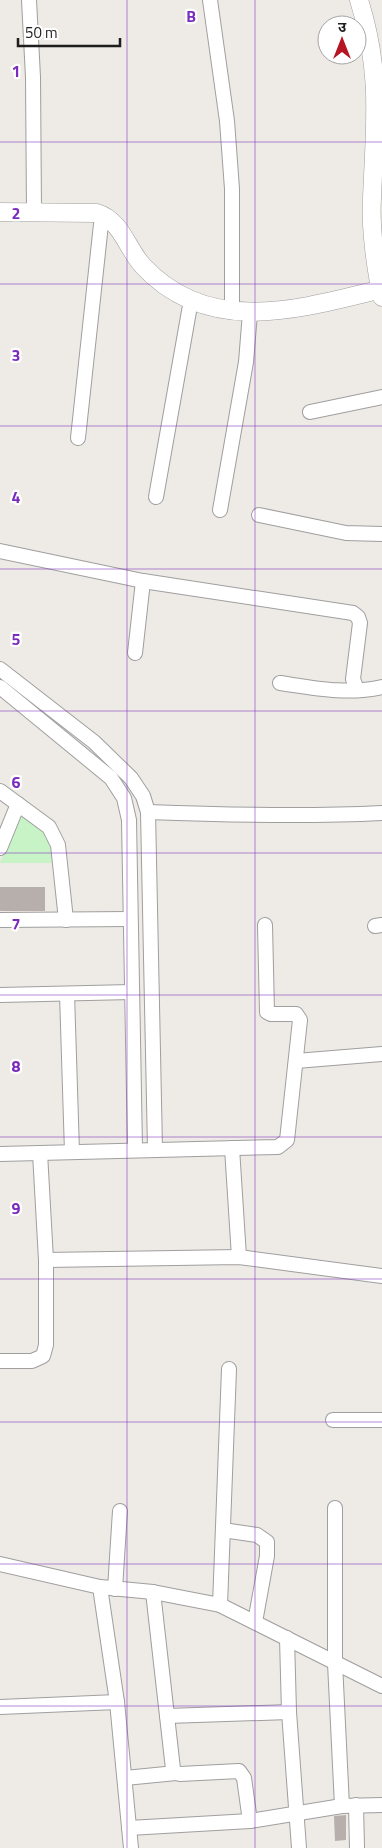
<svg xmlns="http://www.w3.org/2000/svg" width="382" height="1848" viewBox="0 0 382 1848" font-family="'Titillium Web','Noto Sans Devanagari',sans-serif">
	<rect width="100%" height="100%" fill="#eeeae5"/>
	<polygon fill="#c7f3c7" points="19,812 50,835 54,863 0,863"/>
	<g fill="#b7afab">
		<rect x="0" y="887" width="45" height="24"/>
		<polygon points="346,1815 346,1840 335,1841 334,1816"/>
	</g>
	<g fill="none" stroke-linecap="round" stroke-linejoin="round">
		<defs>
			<g id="minor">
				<polyline points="29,0 33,77 34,211"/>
				<polyline points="210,0 227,121 232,189 232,312"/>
				<polyline points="310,412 382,397"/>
				<polyline points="78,438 102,215"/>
				<polyline points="156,497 191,300"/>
				<polyline points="220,510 246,362 250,313"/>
				<polyline points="259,515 346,533 382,534"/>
				<polyline points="0,551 143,581 353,613 358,617 360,623 353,679 357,690"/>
				<polyline points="135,653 143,581"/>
				<polyline points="0,669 94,742 131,778 143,796 148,812 155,1149"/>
				<path d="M280 683C314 688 348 695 382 687"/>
				<polyline points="0,687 111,778 124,798 129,820 135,1149"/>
				<polyline points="0,791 49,827 58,845 66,920"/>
				<path d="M148 812C226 815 304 817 382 813"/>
				<polyline points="0,848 18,804"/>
				<polyline points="0,920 130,919"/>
				<polyline points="375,926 382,925"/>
				<polyline points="67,994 72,1152"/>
				<polyline points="0,995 132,992"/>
				<polyline points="296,1061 382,1054"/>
				<polyline points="232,1148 239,1257"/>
				<polyline points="0,1154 278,1147 287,1140 300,1020 296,1014 271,1014 267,1012 265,925"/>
				<polyline points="46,1260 239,1257 382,1276"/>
				<polyline points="0,1361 32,1361 43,1356 46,1345 46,1260 40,1153"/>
				<polyline points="333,1420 382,1420"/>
				<polyline points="335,1508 335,1663 342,1806"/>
				<polyline points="223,1530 257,1535 267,1542 267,1556 255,1622"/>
				<polyline points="0,1564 100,1587 153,1592 220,1605 382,1686"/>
				<polyline points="100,1587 117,1702 131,1848"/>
				<polyline points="115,1589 120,1511"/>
				<polyline points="153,1592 173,1769 176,1773 180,1774 239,1771 244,1778 250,1821"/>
				<polyline points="220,1605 229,1369"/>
				<polyline points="287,1638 289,1712 299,1848"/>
				<polyline points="0,1707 117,1702"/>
				<polyline points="167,1716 289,1712"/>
				<polyline points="125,1778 176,1773"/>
				<polyline points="356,1805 357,1848"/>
				<polyline points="129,1828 250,1821 342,1806 382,1805"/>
			</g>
			<g id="tertiary">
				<path d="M359 0C382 73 375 124 372 198 370 226 376 270 382 297"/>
				<path d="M0 212 97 213C122 221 127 249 143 266 209 337 300 309 382 289"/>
			</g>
		</defs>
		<use href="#minor" stroke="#9f9f9f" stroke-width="16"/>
		<use href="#tertiary" stroke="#9f9f9f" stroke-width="19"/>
		<use href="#minor" stroke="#fff" stroke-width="14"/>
		<use href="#tertiary" stroke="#fff" stroke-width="18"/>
	</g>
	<path fill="none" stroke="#7b2cbf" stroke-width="1" stroke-opacity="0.55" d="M127 0V1848M255 0V1848M0 142H382M0 284H382M0 426H382M0 569H382M0 711H382M0 853H382M0 995H382M0 1137H382M0 1279H382M0 1422H382M0 1564H382M0 1706H382"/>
	<g font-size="16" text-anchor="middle" font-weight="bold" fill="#7b2cbf" stroke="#fff" stroke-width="4.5" stroke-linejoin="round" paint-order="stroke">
		<text x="191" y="22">B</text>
		<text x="16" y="77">1</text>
		<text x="16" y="219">2</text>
		<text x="16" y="361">3</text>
		<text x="16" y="503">4</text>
		<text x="16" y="645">5</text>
		<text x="16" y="788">6</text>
		<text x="16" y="930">7</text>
		<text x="16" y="1072">8</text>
		<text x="16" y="1214">9</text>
	</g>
	<g transform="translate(342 40)"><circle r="24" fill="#ffffff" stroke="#a5a5a5"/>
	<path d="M0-4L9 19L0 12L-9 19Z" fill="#b51622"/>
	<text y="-8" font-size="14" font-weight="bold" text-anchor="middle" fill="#1e1e1e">उ</text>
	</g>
	<path d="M18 38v8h102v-8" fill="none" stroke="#1e1e1e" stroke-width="2.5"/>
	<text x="25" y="38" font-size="15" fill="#1e1e1e" stroke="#ffffff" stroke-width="4" paint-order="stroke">50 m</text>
</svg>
